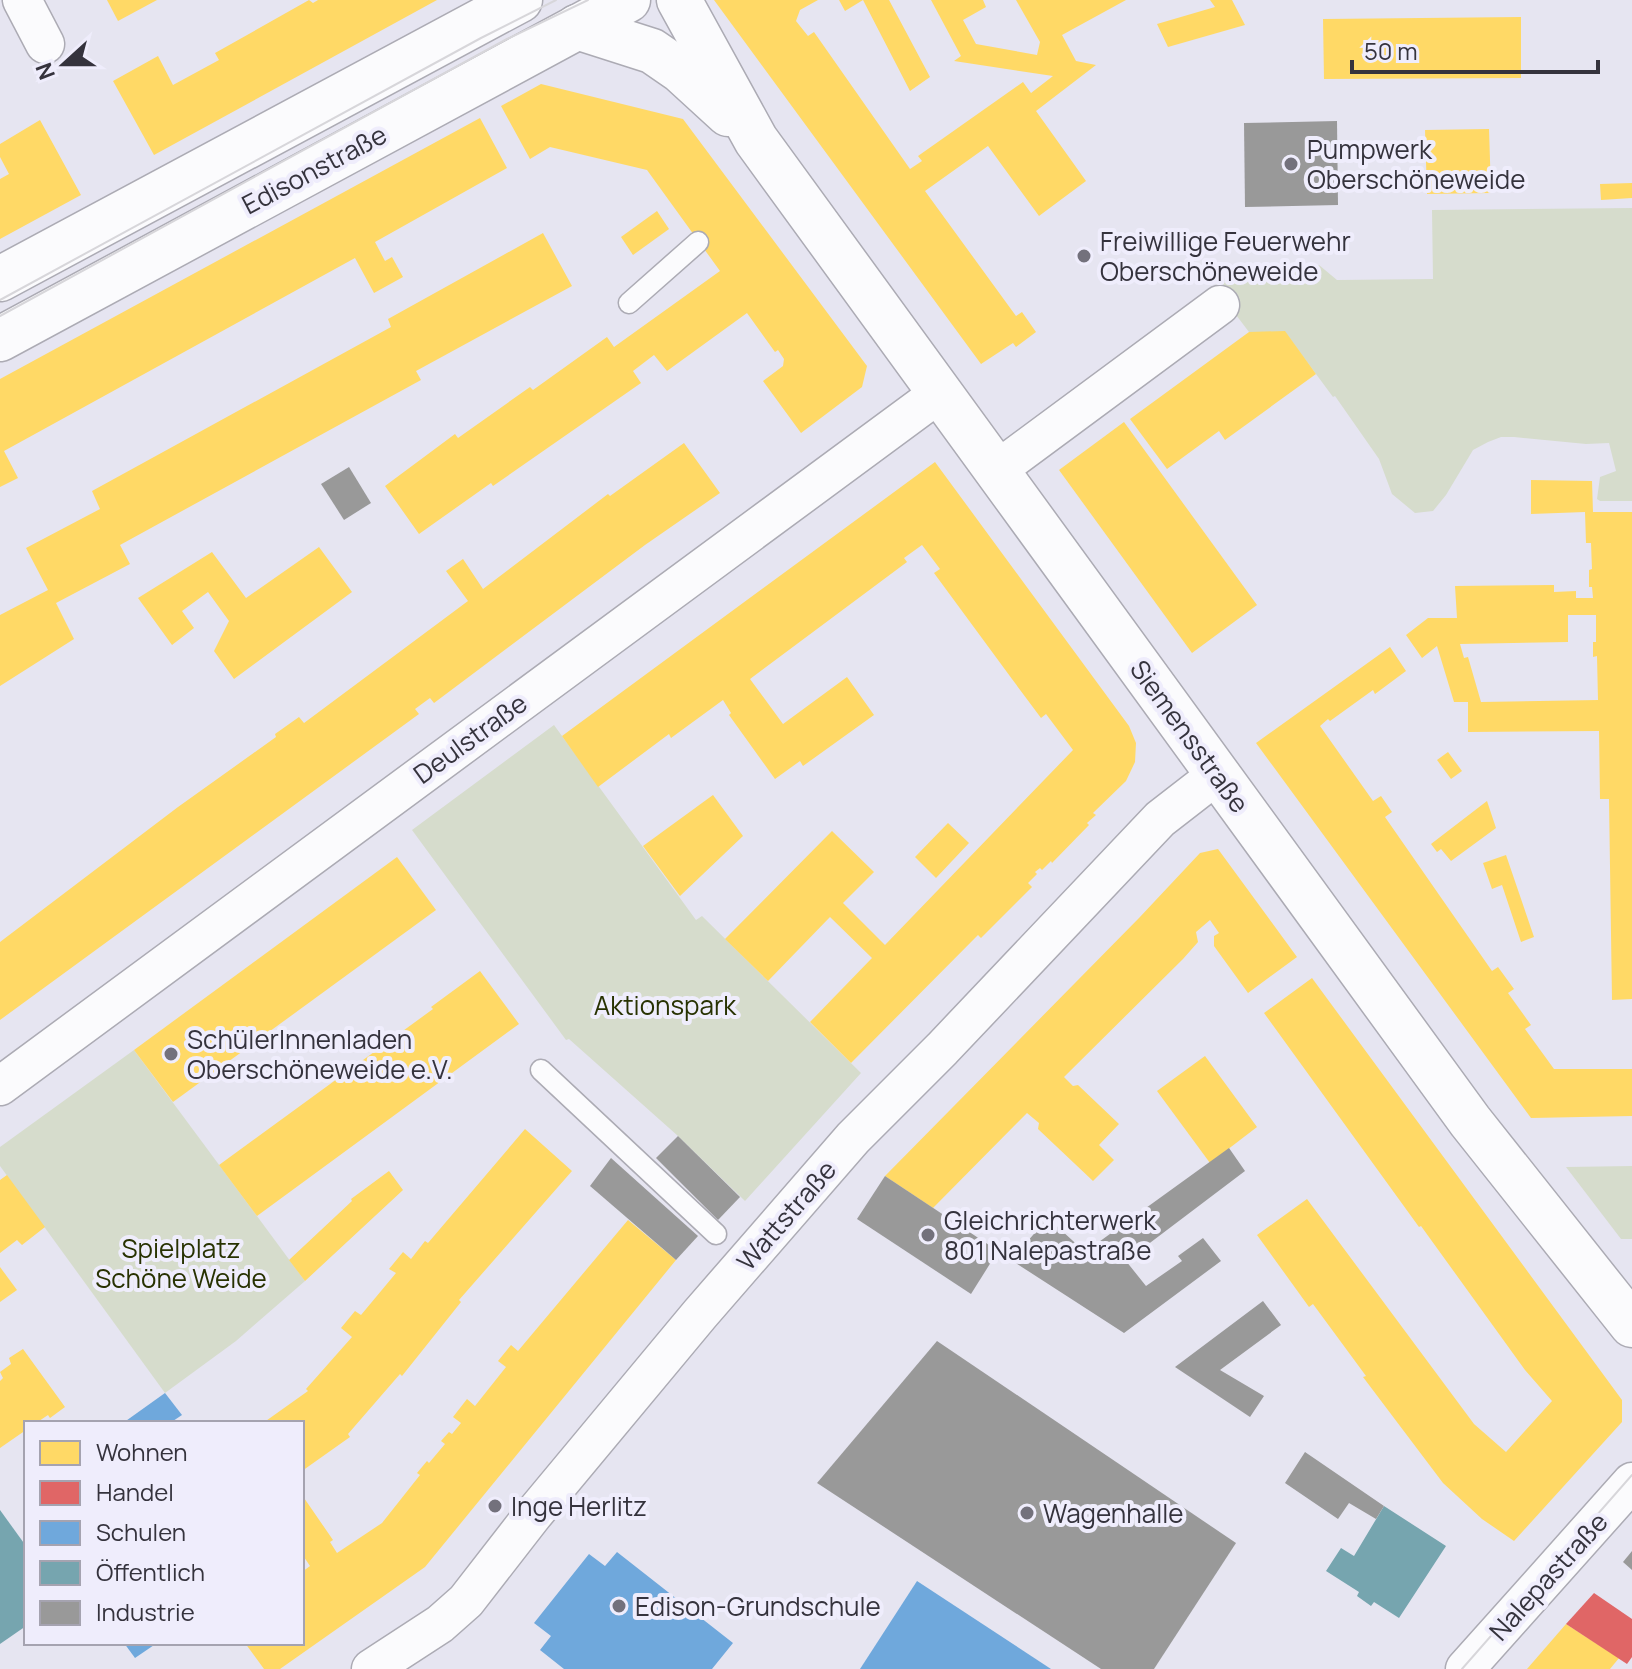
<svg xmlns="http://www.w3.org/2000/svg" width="1632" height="1669" viewBox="0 0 1632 1669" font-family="Manrope,sans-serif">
	<rect width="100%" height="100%" fill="#e6e5f1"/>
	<g fill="#d6dccc">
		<polygon points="1632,208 1632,501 1600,501 1597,499 1600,477 1616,471 1609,443 1586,444 1514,437 1501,437 1488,442 1473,450 1446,495 1433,511 1415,513 1392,494 1379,459 1335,396 1333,397 1285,332 1249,332 1214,286 1227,277 1241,276 1242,269 1319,265 1337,280 1433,279 1432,210"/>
		<polygon points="554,725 696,920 702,916 861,1073 745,1201 678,1136 569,1039 566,1040 412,830"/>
		<polygon points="134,1050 305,1281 236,1341 165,1393 0,1166 0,1147"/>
		<polygon points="1632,1166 1632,1239 1621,1239 1566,1167"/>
	</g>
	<g fill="#ffd966" fill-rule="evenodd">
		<polygon points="107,0 157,0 118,21"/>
		<polygon points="309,0 313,3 318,0 437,0 154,155 113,81 158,56 173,85 219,60 215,53"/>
		<polygon points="714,0 818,0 800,10 796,21 808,36 814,32 910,169 922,161 918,156 1023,82 1031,93 1053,76 954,61 961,56 931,0 983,0 986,7 963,20 976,44 1037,55 1040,42 1016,0 1126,0 1062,35 1076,61 1096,65 1036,111 1086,181 1039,216 988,146 925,191 1016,316 1022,312 1036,332 1016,347 1013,343 981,364"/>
		<polygon points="839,0 889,0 930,77 910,91 863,0 845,11"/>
		<polygon points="1210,0 1232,0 1245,25 1168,47 1157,24 1215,7"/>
		<polygon points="1521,17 1521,78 1324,79 1323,19"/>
		<polygon points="541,84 683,119 867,366 862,387 801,433 763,381 783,366 784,359 778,350 775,352 747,313 667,371 654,355 633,371 641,383 493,486 491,483 419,534 385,486 455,434 458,438 530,387 533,390 607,337 614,347 720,271 647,170 550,147 530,159 501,106"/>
		<polygon points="480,118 507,168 375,242 385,261 392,257 403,277 374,293 355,258 4,451 18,478 0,487 0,379"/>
		<polygon points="40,120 81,195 0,239 0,179 9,174 0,157 0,144"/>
		<polygon points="1489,129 1491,193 1427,194 1425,130"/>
		<polygon points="1632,183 1632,198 1601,200 1600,184"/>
		<polygon points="657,211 669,229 633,255 621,237"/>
		<polygon points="543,233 572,286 416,371 421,380 120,545 130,564 56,603 74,639 0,686 0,615 48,590 26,548 100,509 92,491 391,327 388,319"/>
		<polygon points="1285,331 1316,374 1225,440 1219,431 1167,469 1130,419 1249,332"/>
		<polygon points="1124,422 1257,605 1192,653 1059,470"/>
		<polygon points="684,443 720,493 645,545 434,703 430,698 415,709 419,714 0,1020 0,942 178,807 276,737 275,734 299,717 304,723 468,601 446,571 463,559 483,589 608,494 610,496"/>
		<polygon points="935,462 1129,726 1136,743 1135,762 1126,781 1093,813 1096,815 1087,823 1089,825 1052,863 1051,861 1042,870 1040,868 1035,872 1037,874 1028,883 1032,887 981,938 978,935 851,1063 810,1022 872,958 830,917 768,981 725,939 832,831 874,872 843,903 885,945 1073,750 1046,714 1041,718 1012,679 934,573 940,569 922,545 904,558 907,562 750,679 783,724 847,677 874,715 803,766 800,761 775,779 729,715 731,713 723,700 671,738 669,734 598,787 562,736"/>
		<path d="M1531 480 1592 481 1593 512H1632V999L1612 1000 1609 799H1600L1599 731 1468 732V702H1454L1437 646 1422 658 1406 635 1428 618H1457L1455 586 1554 585V592L1576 591V598H1593L1592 587H1589V570L1592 569 1591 543H1586L1585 512 1531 514ZM1568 615H1596V642H1593V657L1597 656 1598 700 1481 702 1468 657 1464 658 1460 644 1568 642Z"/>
		<polygon points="319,547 352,592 234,679 214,651 229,621 208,592 182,611 194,628 172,645 138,598 212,552 246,598"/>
		<polygon points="1390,647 1406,671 1375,694 1373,690 1330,721 1328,719 1320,726 1373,801 1381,796 1392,812 1385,817 1492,971 1498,967 1514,989 1508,993 1531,1025 1525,1029 1554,1069 1632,1069 1632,1116 1531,1118 1256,743"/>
		<polygon points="1448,752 1462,771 1451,779 1437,760"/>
		<polygon points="713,795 743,836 680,896 643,846"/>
		<polygon points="1487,801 1496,828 1451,861 1441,849 1437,852 1431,844"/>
		<polygon points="948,823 969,843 936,878 915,857"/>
		<polygon points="1218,849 1297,957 1248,993 1214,946 1214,936 1219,933 1210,920 1196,932 1198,942 1183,959 1064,1077 1073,1086 1078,1085 1119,1124 1099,1145 1114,1160 1093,1181 1038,1129 1039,1123 1027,1113 933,1208 885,1176 1139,918 1200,853"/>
		<polygon points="1506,855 1534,937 1521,942 1502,885 1492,889 1483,863"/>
		<polygon points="397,857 436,910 173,1102 134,1050"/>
		<polygon points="480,971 519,1024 257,1216 219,1165 433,1009 431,1007"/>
		<polygon points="1312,978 1622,1400 1622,1422 1514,1541 1482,1519 1443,1483 1363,1377 1366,1376 1313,1304 1309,1307 1257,1235 1307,1199 1474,1424 1506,1452 1552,1401 1525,1370 1421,1226 1419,1227 1264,1013"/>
		<polygon points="1205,1056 1257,1127 1210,1163 1157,1091"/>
		<polygon points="525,1129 572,1171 459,1300 461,1302 402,1376 400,1374 348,1434 350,1437 302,1471 302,1423 263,1423 308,1391 306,1389 352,1337 341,1328 355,1311 361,1315 396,1273 389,1269 403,1252 411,1259 425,1241 428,1243"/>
		<polygon points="389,1171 403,1190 305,1281 289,1260 352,1201 351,1199"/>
		<polygon points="7,1175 45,1227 22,1245 17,1240 0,1253 0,1180"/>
		<polygon points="628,1220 676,1260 425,1567 280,1669 264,1669 245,1643 302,1643 302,1572 310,1566 302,1554 302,1495 333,1540 330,1542 337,1553 382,1523 420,1475 417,1473 427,1461 429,1463 445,1444 441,1441 449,1432 452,1434 461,1423 453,1417 467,1399 475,1406 506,1367 498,1361 511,1345 518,1351"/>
		<polygon points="0,1267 17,1290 0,1302"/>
		<polygon points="23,1349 65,1407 50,1418 48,1415 36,1423 26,1423 26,1430 0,1448 0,1381 3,1378 0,1372 11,1364 9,1358"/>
		<polygon points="1566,1624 1619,1658 1610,1669 1527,1669"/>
	</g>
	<polygon fill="#e06666" points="1594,1593 1632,1619 1632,1657 1627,1664 1566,1624"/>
	<g fill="#6fa8dc">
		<polygon points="165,1393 182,1415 170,1423 123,1423"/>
		<polygon points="617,1552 733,1643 712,1669 564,1669 540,1650 551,1636 534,1623 589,1554 605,1566"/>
		<polygon points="917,1581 1051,1669 860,1669"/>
		<polygon points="124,1643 157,1643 135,1658"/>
	</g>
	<g fill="#76a5af">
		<polygon points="1384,1506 1446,1546 1399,1618 1374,1602 1371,1606 1357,1596 1359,1592 1326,1571 1341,1548 1354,1556"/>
		<polygon points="0,1510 26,1546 26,1626 0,1644"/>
	</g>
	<g fill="#999">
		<polygon points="1337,121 1338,205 1245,207 1244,123"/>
		<polygon points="349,467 371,503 344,520 321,484"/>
		<polygon points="678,1136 740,1197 718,1220 656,1158"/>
		<polygon points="1229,1148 1245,1171 1126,1261 1146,1286 1182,1261 1178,1256 1203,1238 1221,1261 1124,1333 1011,1260 1048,1218 1085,1252"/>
		<polygon points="611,1158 698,1236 676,1260 590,1186"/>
		<polygon points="885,1176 998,1251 971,1294 857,1219"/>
		<polygon points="1263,1301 1281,1325 1220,1370 1264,1396 1250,1417 1175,1367"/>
		<polygon points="937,1341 1236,1543 1154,1669 1101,1669 817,1483"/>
		<polygon points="1305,1452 1384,1506 1376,1519 1349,1503 1338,1519 1285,1483"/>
		<polygon points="1632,1551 1632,1570 1623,1562"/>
	</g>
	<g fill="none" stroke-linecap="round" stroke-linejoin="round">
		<defs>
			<g id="lane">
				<polyline points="629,303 698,242"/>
				<polyline points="541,1070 716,1234"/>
			</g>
			<g id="street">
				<polyline points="22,0 45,44"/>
				<polyline points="997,470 1220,305"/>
				<polyline points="0,1086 941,392"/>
				<polyline points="371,1669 440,1624 466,1601 532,1516 700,1314 853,1138 942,1049 1160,819 1218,774"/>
				<polyline points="1465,1669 1632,1482"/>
			</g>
			<g id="secondary">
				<polyline points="679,0 756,140 1470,1121 1632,1325"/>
				<polyline points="577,27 652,51 681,71 728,114"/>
				<polyline points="0,279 520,0"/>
				<polyline points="0,339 628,0"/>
			</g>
		</defs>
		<use href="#lane" stroke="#acabb4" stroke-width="23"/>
		<use href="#street" stroke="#acabb4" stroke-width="41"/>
		<use href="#secondary" stroke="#acabb4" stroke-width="47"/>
		<use href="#lane" stroke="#fbfbfd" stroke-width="20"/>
		<use href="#street" stroke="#fbfbfd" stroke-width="38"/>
		<use href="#secondary" stroke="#fbfbfd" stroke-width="44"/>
		<g stroke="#d7d6da" stroke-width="2">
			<polyline points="0,300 481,38 556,0"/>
			<polyline points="0,316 507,39 588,0"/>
			<polyline points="1462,1669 1632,1475"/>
		</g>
	</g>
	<g fill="#73717c" stroke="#efedfc" stroke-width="3">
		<circle cx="1291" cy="164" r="8"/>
		<circle cx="1084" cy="256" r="8"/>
		<circle cx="171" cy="1054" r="8"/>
		<circle cx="928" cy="1235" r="8"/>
		<circle cx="495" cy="1506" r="8"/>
		<circle cx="1027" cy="1513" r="8"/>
		<circle cx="619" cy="1606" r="8"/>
	</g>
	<g text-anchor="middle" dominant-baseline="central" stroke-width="8" stroke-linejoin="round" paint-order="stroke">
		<g font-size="26" fill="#35333d" stroke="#efedfc" text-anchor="start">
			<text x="1307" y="149">Pumpwerk<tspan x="1307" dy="30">Oberschöneweide</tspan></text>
			<text x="1100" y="241">Freiwillige Feuerwehr<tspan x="1100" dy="30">Oberschöneweide</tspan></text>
			<text x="187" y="1039">SchülerInnenladen<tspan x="187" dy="30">Oberschöneweide e.V.</tspan></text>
			<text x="944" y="1220">Gleichrichterwerk<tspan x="944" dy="30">801 Nalepastraße</tspan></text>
			<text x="511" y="1506">Inge Herlitz</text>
			<text x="1043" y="1513">Wagenhalle</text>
			<text x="635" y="1606">Edison-Grundschule</text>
		</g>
		<g font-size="26" fill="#35333d" stroke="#efedfc">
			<text transform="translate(314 169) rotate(-28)">Edisonstraße</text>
			<text transform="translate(1190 736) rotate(54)">Siemensstraße</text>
			<text transform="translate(470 738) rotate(-36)">Deulstraße</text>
			<text transform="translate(786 1215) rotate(-49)">Wattstraße</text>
			<text transform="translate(1548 1576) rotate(-48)">Nalepastraße</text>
		</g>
		<g font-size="26" fill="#283202" stroke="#efedfc">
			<text x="665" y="1005">Aktionspark</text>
			<text x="181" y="1248">Spielplatz<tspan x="181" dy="30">Schöne Weide</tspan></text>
		</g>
	</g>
	<rect x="24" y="1421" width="280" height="224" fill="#efedfc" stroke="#a5a3b0" stroke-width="2"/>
	<rect x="40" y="1441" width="40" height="24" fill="#ffd966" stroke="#a5a3b0" stroke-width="2"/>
	<text x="96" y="1461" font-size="24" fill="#35333d">Wohnen</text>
	<rect x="40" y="1481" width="40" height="24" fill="#e06666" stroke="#a5a3b0" stroke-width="2"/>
	<text x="96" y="1501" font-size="24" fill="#35333d">Handel</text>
	<rect x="40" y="1521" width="40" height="24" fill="#6fa8dc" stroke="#a5a3b0" stroke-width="2"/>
	<text x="96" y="1541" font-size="24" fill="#35333d">Schulen</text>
	<rect x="40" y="1561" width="40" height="24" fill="#76a5af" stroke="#a5a3b0" stroke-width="2"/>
	<text x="96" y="1581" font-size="24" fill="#35333d">Öffentlich</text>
	<rect x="40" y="1601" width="40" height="24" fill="#999999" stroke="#a5a3b0" stroke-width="2"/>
	<text x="96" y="1621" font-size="24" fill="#35333d">Industrie</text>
	<g transform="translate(64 64) rotate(249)" stroke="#efedfc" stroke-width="6" paint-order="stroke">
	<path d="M0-6L14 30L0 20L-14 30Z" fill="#35333d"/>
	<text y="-12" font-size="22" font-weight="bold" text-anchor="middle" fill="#35333d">N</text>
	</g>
	<path d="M1352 60v12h246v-12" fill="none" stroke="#35333d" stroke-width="4"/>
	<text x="1364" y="60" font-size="24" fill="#35333d" stroke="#efedfc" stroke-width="6" paint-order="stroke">50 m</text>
</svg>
